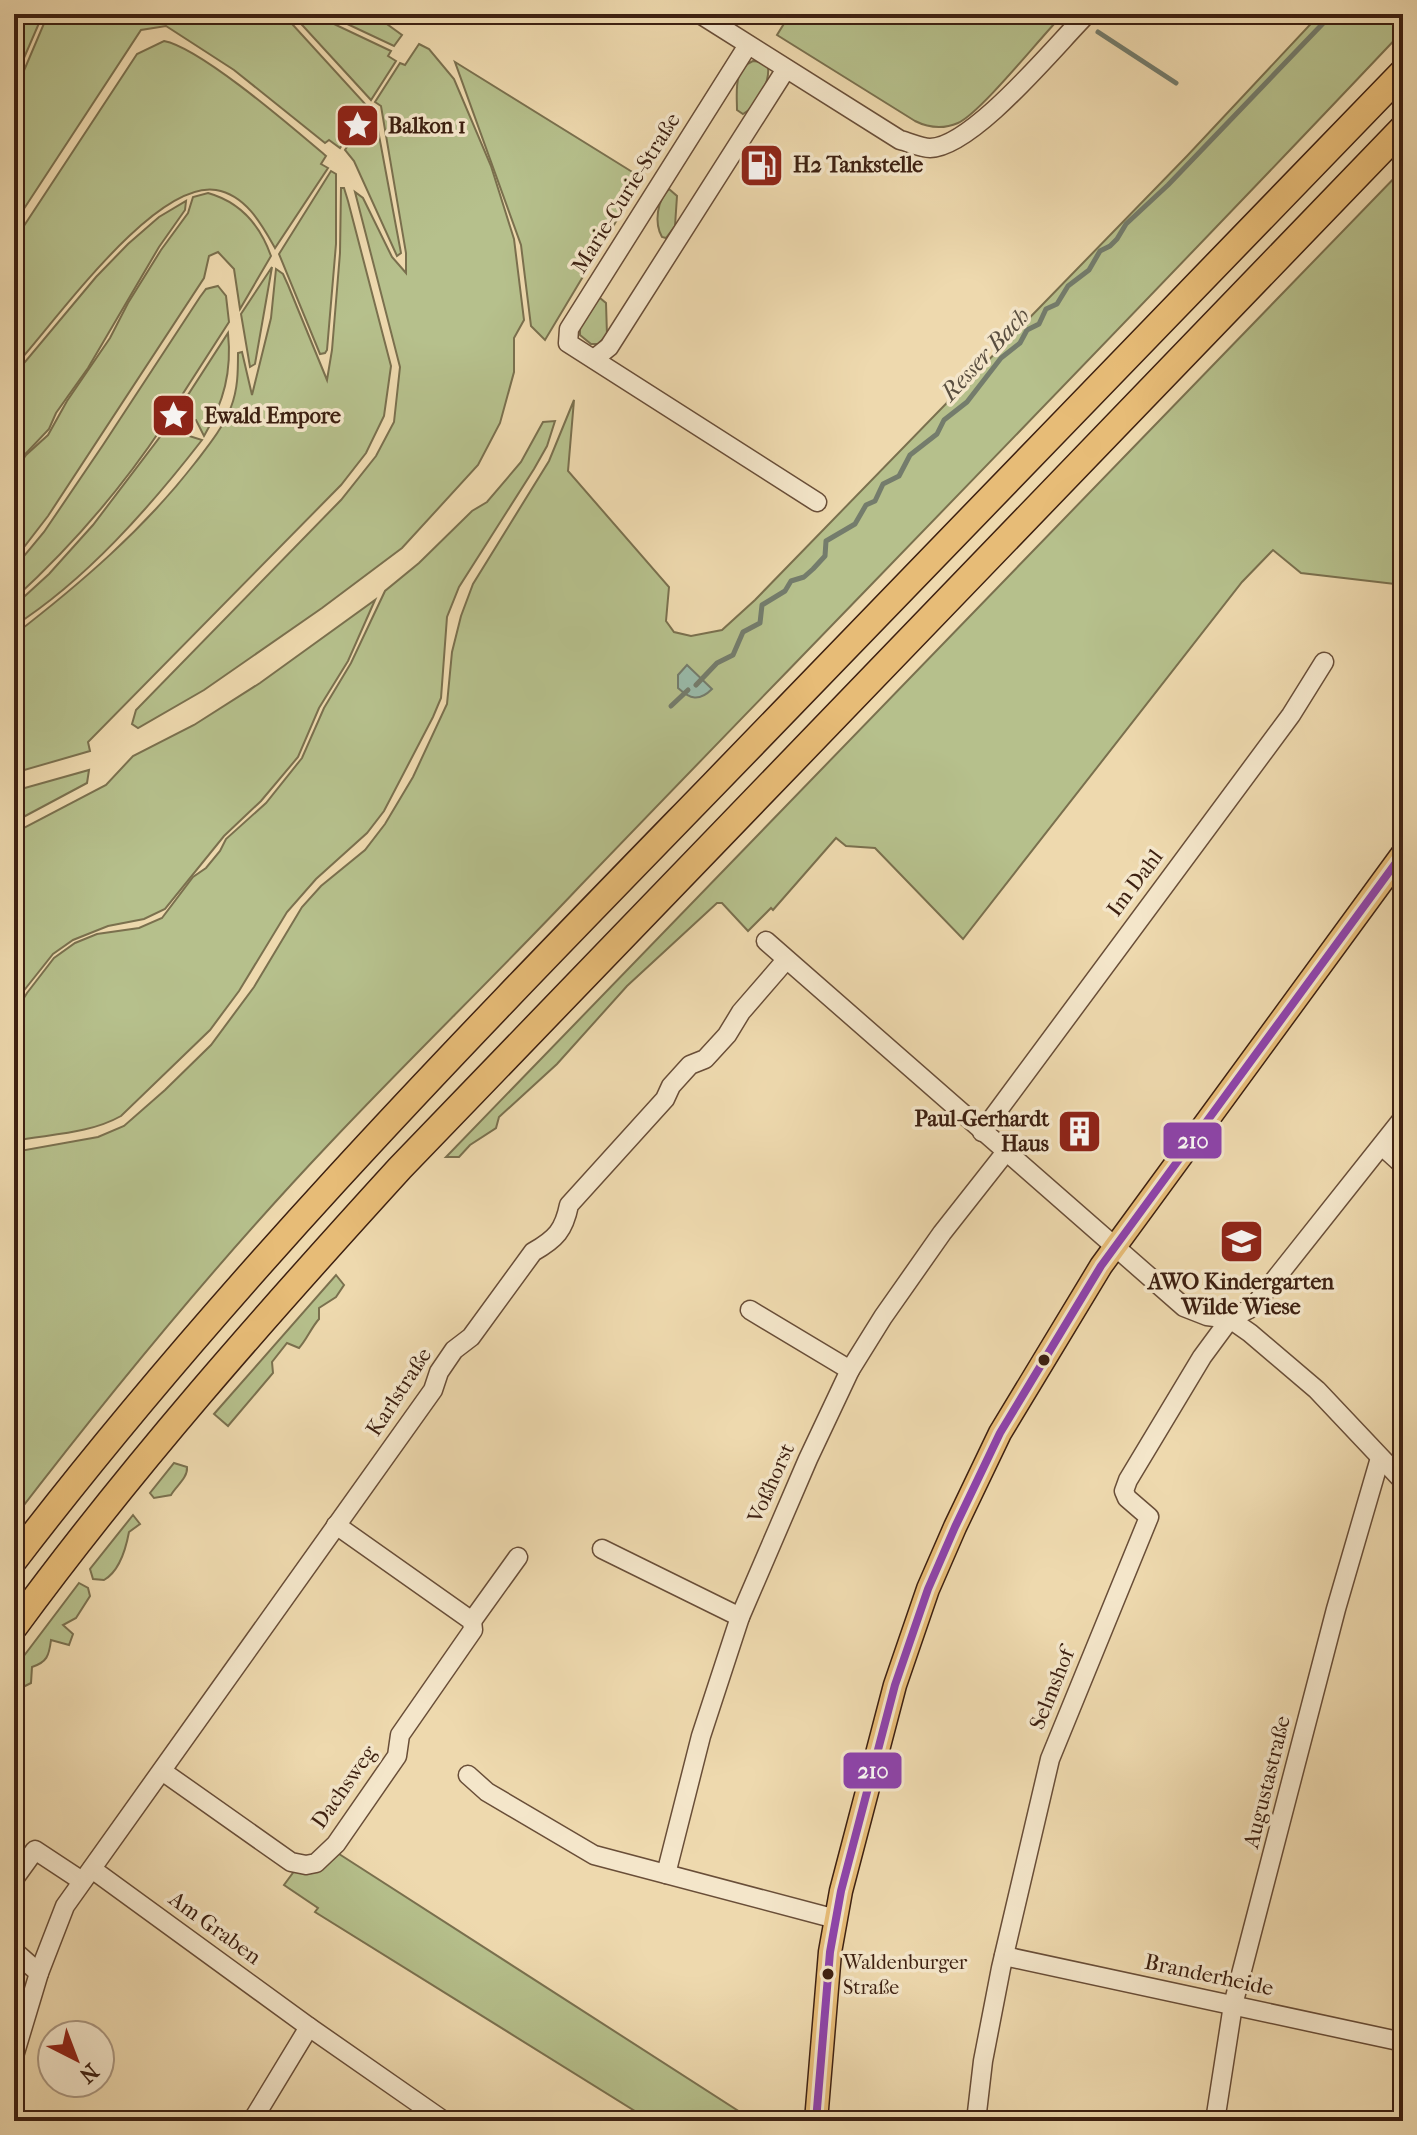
<svg xmlns="http://www.w3.org/2000/svg" width="1417" height="2135" viewBox="0 0 1417 2135" font-family="'IM FELL French Canon',serif">
	<rect width="100%" height="100%" fill="#eed9ae"/>
	<filter id="stains"><feTurbulence type="fractalNoise" baseFrequency=".0025" numOctaves="4"/><feColorMatrix values="0 0 0 0 .2 0 0 0 0 .09 0 0 0 0 .02 0 0 0 .5 -.17"/></filter>
	<radialGradient id="worn" r=".72"><stop offset=".6" stop-color="#630" stop-opacity="0"/><stop offset="1" stop-color="#630" stop-opacity=".3"/></radialGradient>
	<g fill="#b6c08c" stroke="#7a704e" stroke-width="2">
		<polygon points="14,14 43,14 14,81"/>
		<polygon points="48,14 283,14 367,106 340,148 329,140 325,143 234,70 166,26 141,30 14,224 14,94"/>
		<polygon points="292,14 313,14 391,51 388,56 396,61 371,100"/>
		<polygon points="326,14 373,14 402,35 394,46"/>
		<path d="M790 14H1044L1056 22C1036 43 980 113 958 123 944 129 929 128 915 121L777 35Z"/>
		<path d="M1320 14H1403V31C1131 319 854 601 580 886 498 973 412 1056 330 1143 218 1261 113 1389 14 1518V1152L98 1137 124 1126 165 1090 211 1045 254 987 302 907 321 886 365 850 385 824 413 777 447 704 452 652 461 616 473 584 549 461 574 400 568 471 669 587 666 621 674 632 691 636 722 630 755 600 1187 156Z"/>
		<path d="M164 41C201 48 294 129 326 156L321 164 328 168 275 248C262 225 246 195 216 190 154 180 53 325 14 367V241L137 54Z"/>
		<polygon points="419,44 429,49 454,79 491,166 514,239 524,320 514,338 514,372 500,423 478,465 402,548 322,608 204,690 138,728 132,724 136,710 341,500 376,456 394,422 400,367 355,192 363,198 392,257 406,273 406,253 381,106 375,102 400,63 405,65"/>
		<path d="M753 61 761 62 768 67C770 83 757 106 743 114L737 110C737 92 733 69 753 61Z"/>
		<polygon points="455,62 642,178 545,340 531,326 521,245"/>
		<polygon points="369,111 375,114 401,253 397,256 354,161 345,150"/>
		<polygon points="1403,169 1403,583 1395,584 1301,573 1273,550 1242,582 963,939 875,848 846,846 836,838 773,910 771,908 748,931 722,903 717,903 627,986 557,1064 499,1117 496,1128 470,1145 459,1157 446,1157"/>
		<polygon points="331,171 336,174 336,244 327,350 325,353 320,354 279,254"/>
		<path d="M341 188H344L348 201 391 366 384 416 366 453 341 485 88 742 90 751 14 773V635C80 584 144 529 195 463 208 446 223 428 231 407 238 389 238 371 238 353L242 352 252 395 271 318 276 269 283 274 288 285 327 380 332 350 340 253Z"/>
		<path d="M669 189 677 196 675 226 666 238 662 237C654 223 657 200 669 189Z"/>
		<path d="M208 193C240 202 260 225 271 256L240 309 234 269 218 252 209 256 204 278 48 516 14 560V473L26 455 48 435 67 401 110 338 128 303 161 250 188 213 193 197Z"/>
		<polygon points="186,201 185,210 159,247 88,368 56,413 49,429 14,466 14,375 96,277 128,244 159,217"/>
		<polygon points="272,267 255,364 250,367 241,314"/>
		<path d="M218 286 226 296 229 322 182 395 168 397 153 419 163 426C121 489 70 548 14 599V568L44 532 103 445 200 297 206 289Z"/>
		<polygon points="600,298 606,303 607,335 598,344 591,344 580,335 580,326 596,300"/>
		<path d="M228 333C232 371 224 402 204 436L196 420 184 421 189 412 186 398Z"/>
		<path d="M555 421 547 446 534 469 459 587 447 617 441 698 433 717 384 811 367 833 316 879 287 912 239 991 210 1030 121 1116C89 1134 50 1134 14 1141V1014L27 993 54 958 75 943 97 934 139 928 162 918 193 877 206 868 220 851 226 839 266 803 302 758 324 708 351 663 385 591 419 563 472 511 487 502 521 462 543 422Z"/>
		<path d="M181 425 184 427 186 435 202 440C150 507 86 580 14 626V606L49 574 93 525 166 429 175 433Z"/>
		<polygon points="375,600 348,661 319,708 298,757 261,801 224,836 165,909 144,919 108,926 73,940 53,954 14,1003 14,833 106,785 133,756 194,725 260,683"/>
		<polygon points="89,770 87,783 14,822 14,791"/>
		<path d="M336 1275 344 1285 336 1297 319 1308V1319C311 1328 307 1339 299 1348L287 1343 272 1362 273 1373 228 1426 214 1414Z"/>
		<path d="M174 1463 187 1467C188 1478 176 1486 171 1495L154 1498 150 1493Z"/>
		<path d="M133 1515 140 1524 129 1532C126 1548 120 1571 104 1580L93 1579 90 1569Z"/>
		<path d="M79 1583 88 1588 90 1596 76 1618 63 1625 73 1634 69 1645 51 1640C49 1656 47 1662 32 1667L31 1683 17 1690 14 1702V1669Z"/>
		<polygon points="336,1852 754,2121 651,2121 315,1912 318,1908 284,1885 295,1870"/>
	</g>
	<path fill="#99baa9" stroke="#747c6c" stroke-width="2" d="M687 665 712 689C699 702 690 699 678 688V675Z"/>
	<g fill="none" stroke-linecap="round" stroke-linejoin="round">
		<g stroke="#747c6c" stroke-width="5">
			<polyline points="1098,32 1176,83"/>
			<polyline points="696,685 717,663 733,655 743,632 760,623 762,605 785,591 791,581 804,577 813,569 825,556 826,541 855,524 866,505 875,501 883,484 899,476 910,455 937,434 944,420 967,402 1001,358 1020,343 1027,330 1039,324 1046,309 1057,304 1068,286 1089,270 1100,251 1110,246 1117,239 1126,224 1168,185 1332,14"/>
			<polyline points="671,706 688,690"/>
		</g>
		<defs>
			<g id="minor">
				<path d="M700 14 900 140C909 142 921 148 930 148 973 147 1055 46 1087 14"/>
				<polyline points="748,45 569,329 568,343 817,502"/>
				<polyline points="594,359 609,347 786,69"/>
				<polyline points="766,941 1184,1307 1207,1316 1230,1319 1250,1333 1317,1390 1403,1481"/>
				<polyline points="982,1132 1291,715 1324,662"/>
				<polyline points="1382,1146 1403,1165"/>
				<polyline points="750,1310 850,1370"/>
				<polyline points="602,1549 740,1617"/>
				<polyline points="472,1621 518,1557"/>
				<polyline points="162,1771 291,1862 306,1865 316,1863 336,1844 397,1756 400,1735 473,1630 472,1621 336,1525"/>
				<polyline points="468,1775 487,1792 594,1855 836,1919"/>
				<polyline points="92,1869 309,2027 444,2121"/>
				<polyline points="666,1874 701,1736 740,1617 808,1459 850,1370 883,1317 942,1233 1005,1153"/>
				<polyline points="14,1879 35,1850 82,1881"/>
				<polyline points="14,1951 39,1973"/>
				<polyline points="1004,1956 1403,2042"/>
				<path d="M14 2056 39 1973 65 1906 433 1390 439 1372 454 1350 471 1337 533 1252C556 1239 564 1230 569 1205L665 1099 671 1086 690 1065 705 1059 727 1035 741 1012 786 960"/>
				<polyline points="252,2121 309,2027"/>
				<polyline points="976,2121 983,2061 1001,1968 1050,1759 1149,1517 1127,1498 1124,1491 1128,1480 1202,1357 1230,1319 1253,1307 1403,1118"/>
				<polyline points="1215,2121 1233,2005 1336,1609 1380,1458"/>
			</g>
			<polyline id="major" points="816,2121 830,1952 841,1891 895,1685 928,1589 955,1527 1000,1433 1101,1266 1403,853"/>
			<g id="highway">
				<path d="M14 1560C226 1283 470 1035 713 785 943 548 1173 309 1403 72"/>
				<path d="M14 1627C132 1466 265 1316 400 1168L1403 128"/>
			</g>
		</defs>
		<use href="#minor" stroke="#694e38" stroke-width="21"/>
		<use href="#major" stroke="#3d2011" stroke-width="25"/>
		<use href="#highway" stroke="#3d2011" stroke-width="29"/>
		<use href="#minor" stroke="#f4e6ca" stroke-width="18"/>
		<use href="#major" stroke="#e7bc77" stroke-width="22"/>
		<use href="#highway" stroke="#e7bc77" stroke-width="26"/>
		<defs>
			<polyline id="bus-1" points="816,2121 830,1952 841,1891 895,1685 928,1589 955,1527 1000,1433 1101,1266 1403,853"/>
		</defs>
		<use href="#bus-1" stroke="#f4e6ca" stroke-width="14"/>
		<use href="#bus-1" stroke="#8e44ad" stroke-width="8"/>
	</g>
	<defs>
		<symbol id="sight-square" viewBox="-11 -11 22 22"><rect x="-9" y="-9" width="18" height="18" rx="4" fill="#8f2418" stroke="#f4e6ca"/><path d="M0-6L1.8-2.2L6-1.7L2.9 1.2L3.7 5.4L0 3.3L-3.7 5.4L-2.9 1.2L-6-1.7L-1.8-2.2Z" fill="#fff"/></symbol>
		<symbol id="fuel-square" viewBox="-11 -11 22 22"><rect x="-9" y="-9" width="18" height="18" rx="4" fill="#8f2418" stroke="#f4e6ca"/><path d="M-5.5-6h7V0h2V4h1.3V-2.5L3-4.5l.8-.8L6-3V5H2.5V1h-1V6h-7ZM-4.2-4.7v3.2H.2V-4.7Z" fill="#fff"/></symbol>
		<symbol id="building-square" viewBox="-11 -11 22 22"><rect x="-9" y="-9" width="18" height="18" rx="4" fill="#8f2418" stroke="#f4e6ca"/><path d="M-4-6H4V6H1V3H-1V6H-4ZM-2.5-4.3h1.7v1.8h-1.7ZM.8-4.3h1.7v1.8H.8ZM-2.5-1h1.7V.8h-1.7ZM.8-1h1.7V.8H.8Z" fill="#fff"/></symbol>
		<symbol id="school-square" viewBox="-11 -11 22 22"><rect x="-9" y="-9" width="18" height="18" rx="4" fill="#8f2418" stroke="#f4e6ca"/><path d="M0-5L7-2L0 1L-7-2ZM-4 1L0 2.5L4 1V4Q0 6-4 4Z" fill="#fff"/></symbol>
	</defs>
	<g fill-rule="evenodd">
		<use href="#sight-square" x="332" y="100" width="51" height="51"/>
		<use href="#fuel-square" x="736" y="140" width="51" height="51"/>
		<use href="#sight-square" x="148" y="390" width="51" height="51"/>
		<use href="#building-square" x="1054" y="1106" width="51" height="51"/>
		<use href="#school-square" x="1216" y="1216" width="51" height="51"/>
	</g>
	<g fill="#3d2011" stroke="#f4e6ca" stroke-width="3">
		<circle cx="1044" cy="1360" r="7"/>
		<circle cx="828" cy="1974" r="7"/>
	</g>
	<g text-anchor="middle" dominant-baseline="central" stroke-width="7" stroke-linejoin="round" paint-order="stroke">
		<g font-size="20" fill="#3d2011" stroke="#f4e6ca" text-anchor="start">
			<text x="843" y="1962">Waldenburger<tspan x="843" dy="25">Straße</tspan></text>
		</g>
		<g font-size="22" font-weight="bold" fill="#3d2011" stroke="#f4e6ca" text-anchor="start">
			<text x="388" y="126">Balkon 1</text>
			<text x="793" y="165">H2 Tankstelle</text>
			<text x="204" y="416">Ewald Empore</text>
			<text x="1049" y="1119" text-anchor="end">Paul-Gerhardt<tspan x="1049" dy="25">Haus</tspan></text>
			<text x="1241" y="1282" text-anchor="middle">AWO Kindergarten<tspan x="1241" dy="25">Wilde Wiese</tspan></text>
		</g>
		<g font-size="22" fill="#3d2011" stroke="#f4e6ca">
			<text transform="translate(626 193) rotate(-58)">Marie-Curie-Straße</text>
			<text transform="translate(1135 883) rotate(-53)">Im Dahl</text>
			<text transform="translate(399 1392) rotate(-57)">Karlstraße</text>
			<text transform="translate(771 1483) rotate(-66)">Voßhorst</text>
			<text transform="translate(1052 1689) rotate(-68)">Selmshof</text>
			<text transform="translate(1267 1782) rotate(-76)">Augustastraße</text>
			<text transform="translate(344 1787) rotate(-55)">Dachsweg</text>
			<text transform="translate(215 1928) rotate(36)">Am Graben</text>
			<text transform="translate(1209 1975) rotate(12)">Branderheide</text>
		</g>
		<g font-size="24" font-style="italic" fill="#594e3f" stroke="#f4e6ca">
			<text transform="translate(985 354) rotate(-47)">Resser Bach</text>
		</g>
	</g>
	<g stroke="#f4e6ca" stroke-width="3">
		<rect x="1162" y="1121" width="61" height="39" rx="8" fill="#8e44ad"/>
		<rect x="842" y="1751" width="61" height="39" rx="8" fill="#8e44ad"/>
	</g>
	<g font-size="22" text-anchor="middle" font-weight="bold" fill="#fff">
		<text x="1193" y="1148">210</text>
		<text x="873" y="1778">210</text>
	</g>
	<rect width="1417" height="2135" fill="none" stroke="#eed9ae" stroke-width="48"/>
	<rect x="16" y="16" width="1385" height="2103" fill="none" stroke="#3d2011" stroke-width="4"/>
	<rect x="24" y="24" width="1369" height="2087" fill="none" stroke="#3d2011" stroke-width="2"/>
	<g transform="translate(76 2059) rotate(138)"><circle r="38" fill="#f4e6ca" stroke="#ab9780" stroke-width="2"/>
	<path d="M0-6L14 30L0 20L-14 30Z" fill="#8f2418"/>
	<text y="-12" font-size="22" font-weight="bold" text-anchor="middle" fill="#3d2011">N</text>
	</g>
	<rect width="100%" height="100%" filter="url(#stains)"/>
	<rect width="100%" height="100%" fill="url(#worn)"/>
</svg>
